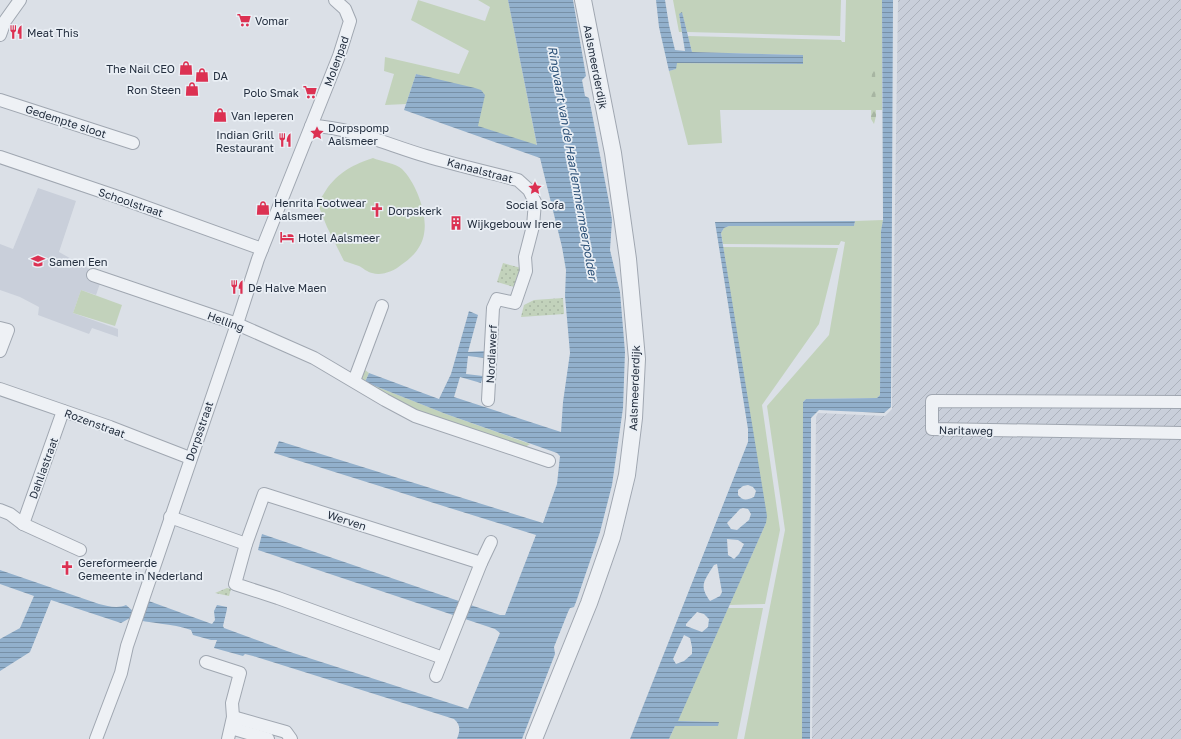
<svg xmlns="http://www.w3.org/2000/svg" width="1181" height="739" viewBox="0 0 1181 739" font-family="'Golos Text',sans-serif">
	<defs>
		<pattern id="industrial-furrows" width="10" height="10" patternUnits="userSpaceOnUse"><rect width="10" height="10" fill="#c9cfda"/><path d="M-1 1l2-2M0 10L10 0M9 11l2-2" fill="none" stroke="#acb2bc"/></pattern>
		<pattern id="forest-firs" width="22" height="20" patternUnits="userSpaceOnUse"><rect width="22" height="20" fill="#c2d2bb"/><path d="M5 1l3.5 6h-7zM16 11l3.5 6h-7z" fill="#a7b5a2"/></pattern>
		<pattern id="park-dots" width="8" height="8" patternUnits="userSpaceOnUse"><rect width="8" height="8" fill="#c2d2bb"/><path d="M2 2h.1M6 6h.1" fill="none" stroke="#a7b5a2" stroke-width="1.8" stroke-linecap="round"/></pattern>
		<pattern id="water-rules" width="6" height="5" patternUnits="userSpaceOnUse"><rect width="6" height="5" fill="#92b0cc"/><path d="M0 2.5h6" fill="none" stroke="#7790a7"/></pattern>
	</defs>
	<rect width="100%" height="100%" fill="#dbe0e7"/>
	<polygon fill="#c9cfda" points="38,188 76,201 59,252 91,270 103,275 96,295 81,290 73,313 118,329 118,337 92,328 89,334 38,315 39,307 20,297 0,290 0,244 13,249"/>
	<polygon fill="url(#industrial-furrows)" points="898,0 1181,0 1181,739 812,739 816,417 818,413 885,416 892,409"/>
	<g fill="#c2d2bb">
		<polygon points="418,0 485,21 490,7 478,0 508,0 537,146 477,126 484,95 416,74 406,104 385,105 394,74 384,71 385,57 459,74 469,51 411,20"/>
		<polygon points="673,0 841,0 840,36 687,32 682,13 679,15 682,32 679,32"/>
		<polygon points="846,0 882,0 882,110 720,110 722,143 688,145 669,71 676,69 676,63 802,64 803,55 692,52 688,36 841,40 842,42 845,42"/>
		<path d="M373 158C380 161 397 164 402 169 416 183 428 214 424 234 422 247 412 258 401 265 394 271 382 276 372 273 367 272 363 268 359 266 354 264 349 263 344 261L327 227 317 202C322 198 324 193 328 187 342 170 353 165 373 158Z"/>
		<polygon points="883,220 881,231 880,395 877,398 806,399 803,402 802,739 744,739 785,530 767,406 829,335 845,242 841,241 839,245 723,244 721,233 724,228 729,226 854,226 855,221"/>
		<polygon points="723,247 838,248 819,324 762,405 780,530 765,604 729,605 766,523"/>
		<polygon points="81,290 122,305 115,326 73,313"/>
		<polygon points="365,370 369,373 365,382 446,414 530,444 520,450 396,403 360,380"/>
		<polygon points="728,608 763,608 737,739 669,739 675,726 719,722 677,721"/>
	</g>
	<polygon fill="url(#forest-firs)" points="872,67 875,67 876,116 874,124 871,119"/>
	<g fill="url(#park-dots)">
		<polygon points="503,263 521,268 514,287 497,282"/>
		<polygon points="563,298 564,314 521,317 524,305 534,300"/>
		<polygon points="227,588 231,589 229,596 215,593"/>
	</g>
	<g fill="url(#water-rules)" fill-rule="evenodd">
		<path d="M508 0H573L586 76 582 80 585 96 589 98 609 202 612 220 610 250 620 292 625 352 623 408 612 485 600 532 576 602 574 607 570 608 568 612 554 647 555 654 522 739H457C460 731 461 725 454 719L253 656 245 654 243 656 214 648 217 640H211L193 635 191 630C172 623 150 624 130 618L121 623 51 600 30 652 0 671V639L20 628 34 596 0 584V570L99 604C108 606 117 609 126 605L133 611 146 600 212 624 215 620 214 611 217 605 227 607V609L223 626 224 628 287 651 468 709 500 633 495 629 258 550 262 534 500 615H505L536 535 274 453 279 441 543 523 557 484 560 456 557 453 446 414 365 382 369 373 439 399 451 374 469 311 478 315 468 352 486 351 485 358 468 356 466 374 483 376 481 383 460 377 454 397 561 432 563 402 570 353 565 296 566 270 562 247 540 158 404 110 416 74 475 88 481 90 485 95 478 126 537 145Z"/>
		<polygon points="656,0 665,0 669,25 675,50 685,51 679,14 682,12 692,52 803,55 803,64 677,63 676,69 669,71 659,27"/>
		<polygon points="882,0 893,0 891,407 884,413 819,410 811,418 810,739 802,739 803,402 806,399 877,398 880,395 881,231 883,220"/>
		<path d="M855 221 854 226H729L724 228 721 233 767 516 766 523 678 721 719 722 718 726H675L669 739H630L748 442V429L715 222ZM748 485 753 487 756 491 754 497C747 500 743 501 738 495V490L743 486ZM743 508 748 509 751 514 749 520 737 530 731 529 727 523 740 509ZM727 539 738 540 744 544 739 554 734 559 728 555ZM717 564 722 592 720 596 710 601C698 585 705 580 714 565ZM697 612 704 614 709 619 708 627 702 632 686 626V624ZM684 635 690 638 692 647V654L684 661 676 664 673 659Z"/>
	</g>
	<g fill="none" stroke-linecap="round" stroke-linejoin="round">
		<defs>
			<g id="minor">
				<polyline points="0,35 5,21 20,0"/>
				<polyline points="0,100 133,143"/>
				<path d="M311 126C351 127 388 145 426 156 456 165 487 172 518 180L529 190 535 202 533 226 525 257 526 271 515 303 497 299 493 308 488 400"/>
				<polyline points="0,157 115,196 262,249"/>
				<polyline points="93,275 237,324 314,358 385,400 415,416 549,461"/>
				<polyline points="0,328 8,330 0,351"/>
				<polyline points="354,381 382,306"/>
				<polyline points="0,389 110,427 190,458"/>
				<polyline points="1181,402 932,401 932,429 1181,433"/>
				<polyline points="0,510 10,514 23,524 80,550"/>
				<polyline points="170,517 246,544"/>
				<polyline points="23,524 63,411"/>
				<polyline points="443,658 278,598 235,584 246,544 264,494 481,563"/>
				<polyline points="206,662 240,673 232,703 233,717 228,739"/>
				<polyline points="436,676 481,563 491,542"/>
				<polyline points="233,717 286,732 291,739"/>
				<polyline points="231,728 268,739"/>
				<polyline points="96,739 121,673 127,646 234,333 258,259 339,56 350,21 345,9 335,0"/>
			</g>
			<polyline id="tertiary" points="534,739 589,603 612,537 627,475 634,418 637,359 628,259 613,153 583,0"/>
		</defs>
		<use href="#minor" stroke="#a0a7b1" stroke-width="14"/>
		<use href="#tertiary" stroke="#a0a7b1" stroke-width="18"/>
		<use href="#minor" stroke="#eef1f5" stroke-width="12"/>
		<use href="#tertiary" stroke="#eef1f5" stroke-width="16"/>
	</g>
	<defs>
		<symbol id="supermarket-bare" viewBox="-9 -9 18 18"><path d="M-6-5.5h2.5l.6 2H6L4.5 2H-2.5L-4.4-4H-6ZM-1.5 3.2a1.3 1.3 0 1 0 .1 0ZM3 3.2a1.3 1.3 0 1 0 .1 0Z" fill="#dc3152" stroke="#eaeff5" stroke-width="2.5" paint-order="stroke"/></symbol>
		<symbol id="restaurant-bare" viewBox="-9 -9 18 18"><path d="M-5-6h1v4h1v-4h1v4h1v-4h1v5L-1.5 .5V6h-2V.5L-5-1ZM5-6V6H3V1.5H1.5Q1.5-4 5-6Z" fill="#dc3152" stroke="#eaeff5" stroke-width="2.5" paint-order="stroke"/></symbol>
		<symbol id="shop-bare" viewBox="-9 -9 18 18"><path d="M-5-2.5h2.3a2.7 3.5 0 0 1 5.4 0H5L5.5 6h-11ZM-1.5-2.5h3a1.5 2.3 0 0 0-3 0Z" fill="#dc3152" stroke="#eaeff5" stroke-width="2.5" paint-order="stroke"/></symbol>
		<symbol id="sight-bare" viewBox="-9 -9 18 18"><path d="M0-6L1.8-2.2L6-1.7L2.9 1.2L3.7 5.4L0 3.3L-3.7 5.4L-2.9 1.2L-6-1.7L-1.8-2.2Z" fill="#dc3152" stroke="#eaeff5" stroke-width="2.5" paint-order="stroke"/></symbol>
		<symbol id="church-bare" viewBox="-9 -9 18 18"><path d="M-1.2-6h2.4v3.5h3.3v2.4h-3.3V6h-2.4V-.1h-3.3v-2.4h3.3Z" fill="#dc3152" stroke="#eaeff5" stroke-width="2.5" paint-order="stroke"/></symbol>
		<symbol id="building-bare" viewBox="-9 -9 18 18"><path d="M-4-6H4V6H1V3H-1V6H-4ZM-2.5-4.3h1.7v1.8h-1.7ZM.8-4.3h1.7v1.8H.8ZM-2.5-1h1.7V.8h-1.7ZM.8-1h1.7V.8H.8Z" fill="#dc3152" stroke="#eaeff5" stroke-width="2.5" paint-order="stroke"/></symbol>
		<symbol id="hotel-bare" viewBox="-9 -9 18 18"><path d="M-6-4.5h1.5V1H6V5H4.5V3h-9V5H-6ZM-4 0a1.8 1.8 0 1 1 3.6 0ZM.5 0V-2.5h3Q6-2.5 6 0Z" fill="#dc3152" stroke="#eaeff5" stroke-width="2.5" paint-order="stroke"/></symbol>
		<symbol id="school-bare" viewBox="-9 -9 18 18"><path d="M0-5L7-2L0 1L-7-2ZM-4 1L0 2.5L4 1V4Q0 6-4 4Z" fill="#dc3152" stroke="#eaeff5" stroke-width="2.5" paint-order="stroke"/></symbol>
	</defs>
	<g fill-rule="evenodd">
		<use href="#supermarket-bare" x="234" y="10" width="20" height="20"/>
		<use href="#restaurant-bare" x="6" y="22" width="20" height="20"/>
		<use href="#shop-bare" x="176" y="58" width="20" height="20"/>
		<use href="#shop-bare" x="192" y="65" width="20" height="20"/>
		<use href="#shop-bare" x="182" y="79" width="20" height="20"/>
		<use href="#supermarket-bare" x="300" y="82" width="20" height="20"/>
		<use href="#shop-bare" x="210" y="105" width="20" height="20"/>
		<use href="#sight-bare" x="307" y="123" width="20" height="20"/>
		<use href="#restaurant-bare" x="275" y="130" width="20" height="20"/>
		<use href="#sight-bare" x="525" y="178" width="20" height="20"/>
		<use href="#shop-bare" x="253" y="198" width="20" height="20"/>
		<use href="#church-bare" x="367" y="200" width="20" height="20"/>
		<use href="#building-bare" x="446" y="213" width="20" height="20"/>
		<use href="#hotel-bare" x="277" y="227" width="20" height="20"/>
		<use href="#school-bare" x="28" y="251" width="20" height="20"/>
		<use href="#restaurant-bare" x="227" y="277" width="20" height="20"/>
		<use href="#church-bare" x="57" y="558" width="20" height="20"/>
	</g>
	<g text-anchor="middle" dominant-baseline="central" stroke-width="3.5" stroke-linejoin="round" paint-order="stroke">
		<g font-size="11" fill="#242f3f" stroke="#eaeff5" text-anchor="start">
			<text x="255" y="20">Vomar</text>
			<text x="27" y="32">Meat This</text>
			<text x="175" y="68" text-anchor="end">The Nail CEO</text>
			<text x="213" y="75">DA</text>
			<text x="181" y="89" text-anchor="end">Ron Steen</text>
			<text x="299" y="92" text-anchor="end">Polo Smak</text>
			<text x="231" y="115">Van Ieperen</text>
			<text x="328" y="127">Dorpspomp<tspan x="328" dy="13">Aalsmeer</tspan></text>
			<text x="274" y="134" text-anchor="end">Indian Grill<tspan x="274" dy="13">Restaurant</tspan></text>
			<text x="274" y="202">Henrita Footwear<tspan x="274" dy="13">Aalsmeer</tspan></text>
			<text x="535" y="204" text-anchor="middle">Social Sofa</text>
			<text x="388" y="210">Dorpskerk</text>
			<text x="467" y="223">Wijkgebouw Irene</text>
			<text x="298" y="237">Hotel Aalsmeer</text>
			<text x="49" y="261">Samen Een</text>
			<text x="248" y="287">De Halve Maen</text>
			<text x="78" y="562">Gereformeerde<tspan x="78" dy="13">Gemeente in Nederland</tspan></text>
		</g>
		<g font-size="11" fill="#242f3f" stroke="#eaeff5">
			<text transform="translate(336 61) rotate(-70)">Molenpad</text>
			<text transform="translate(596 67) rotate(79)">Aalsmeerderdijk</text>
			<text transform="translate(66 121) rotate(18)">Gedempte sloot</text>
			<text transform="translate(480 170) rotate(15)">Kanaalstraat</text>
			<text transform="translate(131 202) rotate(19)">Schoolstraat</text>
			<text transform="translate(226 321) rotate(20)">Helling</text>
			<text transform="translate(491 354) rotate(-87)">Nordiawerf</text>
			<text transform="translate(634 388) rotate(-88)">Aalsmeerderdijk</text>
			<text transform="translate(95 423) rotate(20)">Rozenstraat</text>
			<text transform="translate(966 430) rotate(1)">Naritaweg</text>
			<text transform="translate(199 431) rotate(-71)">Dorpsstraat</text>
			<text transform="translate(43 468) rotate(-70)">Dahliastraat</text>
			<text transform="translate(347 520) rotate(18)">Werven</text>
		</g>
		<g font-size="12" font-style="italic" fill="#2a4f76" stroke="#eaeff5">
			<text transform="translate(573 163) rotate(80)">Ringvaart van de Haarlemmermeerpolder</text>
		</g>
	</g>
</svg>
